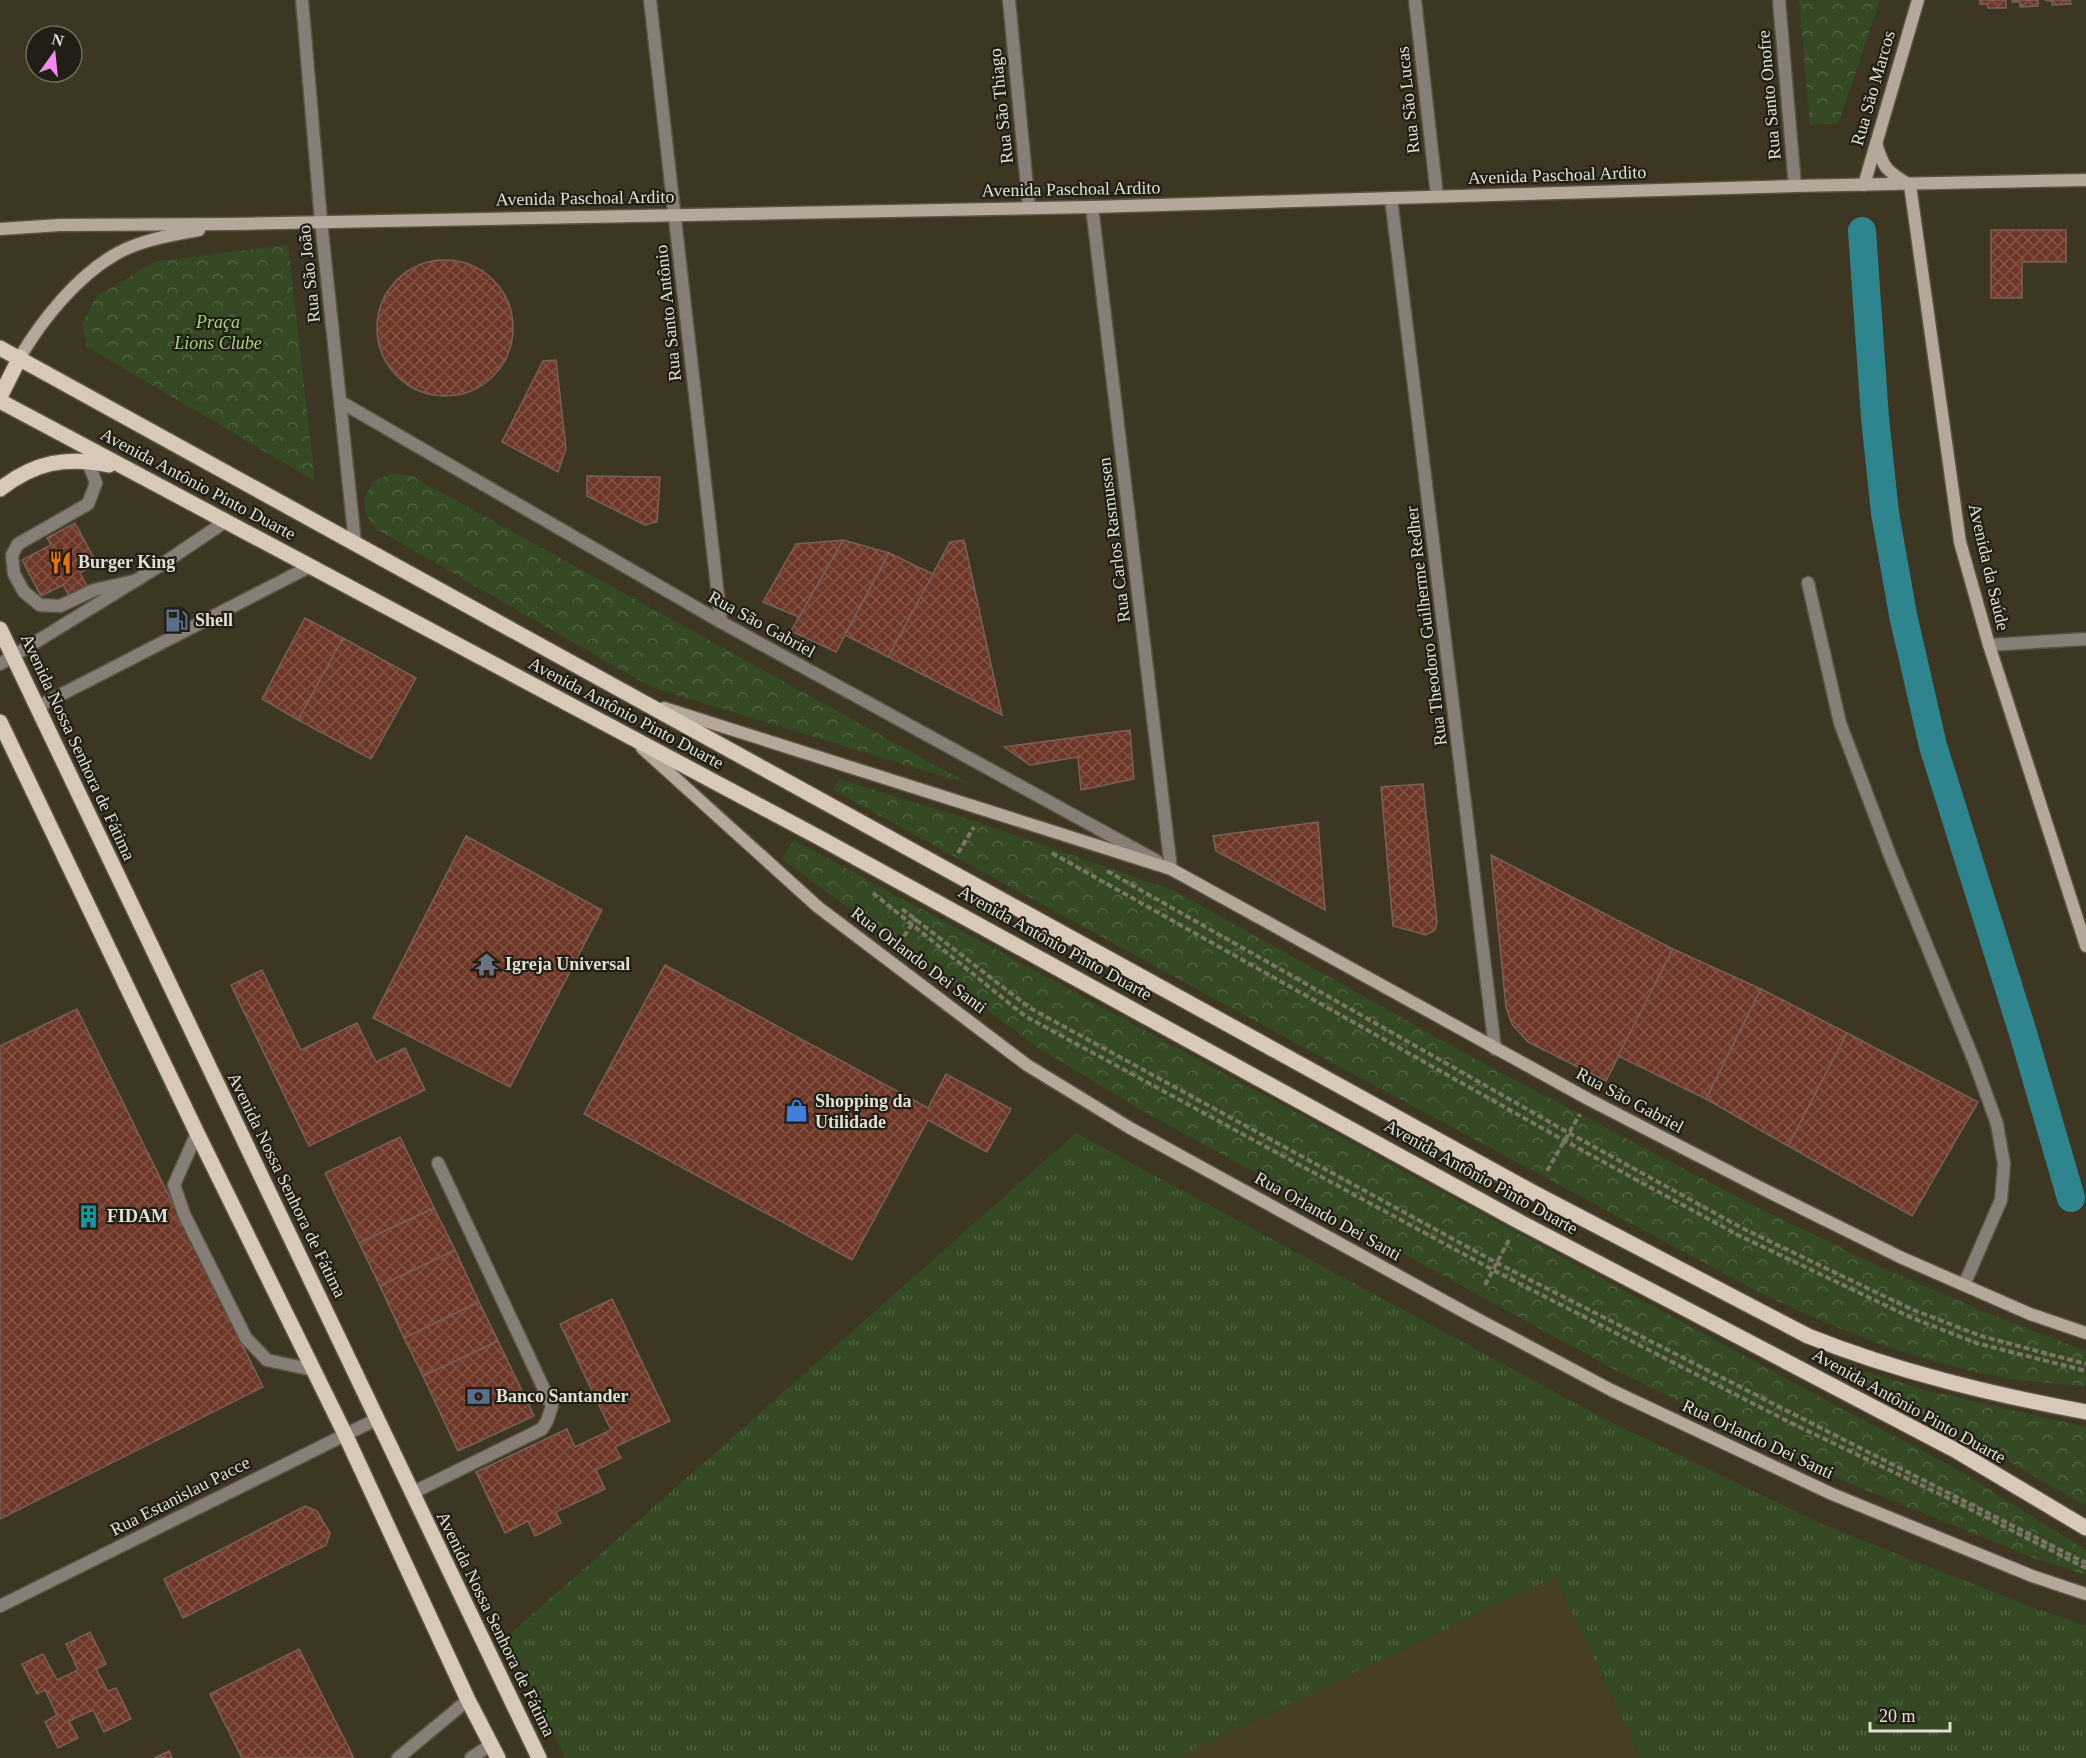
<svg xmlns="http://www.w3.org/2000/svg" width="2086" height="1758" viewBox="0 0 2086 1758" font-family="Georgia,serif">
	<defs>
		<pattern id="grass-tufts" width="24" height="20" patternUnits="userSpaceOnUse" patternTransform="scale(1.5)"><rect width="24" height="20" fill="#344924"/><path d="M3 7l-1-3M5 7V3M7 7l1-3M15 17l-1-3M17 17v-4M19 17l1-3" fill="none" stroke="#516343"/></pattern>
		<pattern id="park-crowns" width="20" height="18" patternUnits="userSpaceOnUse" patternTransform="scale(1.5)"><rect width="20" height="18" fill="#344924"/><path d="M2 6a3 3 0 1 1 6 0M12 15a3 3 0 1 1 6 0" fill="none" stroke="#516343"/></pattern>
		<pattern id="building-cross-hatch" width="8" height="8" patternUnits="userSpaceOnUse" patternTransform="scale(1.5)"><rect width="8" height="8" fill="#6e3728"/><path d="M0 0l8 8M0 8l8-8" fill="none" stroke="#825446"/></pattern>
	</defs>
	<rect width="100%" height="100%" fill="#3c3622"/>
	<polygon fill="#484025" points="1555,1577 1641,1758 1175,1758"/>
	<polygon fill="url(#grass-tufts)" points="1076,1133 1605,1419 1824,1525 2032,1607 2086,1626 2086,1758 1641,1758 1555,1577 1175,1758 565,1758 507,1637"/>
	<g fill="url(#park-crowns)">
		<polygon points="1799,0 1880,0 1838,124 1810,125"/>
		<polygon points="288,245 315,481 87,347 82,324 96,297 156,261"/>
		<polygon points="392,473 412,476 971,785 651,687 376,529 365,513 365,497 373,482"/>
		<path d="M839 779 977 822 1175 891 1481 1062 1755 1206 1885 1269 1985 1312 2086 1351V1386C2056 1383 2024 1382 1994 1376 1914 1360 1838 1330 1764 1295L1303 1047 833 790Z"/>
		<polygon points="794,840 1850,1413 1950,1465 2086,1550 2086,1575 2036,1559 1839,1479 1619,1372 1150,1115 1041,1050 782,859"/>
		<polygon points="1816,1355 1918,1388 2086,1427 2086,1506 1971,1440 1813,1359"/>
	</g>
	<g fill="none" stroke-linecap="round" stroke-linejoin="round">
		<polyline stroke="#2e858e" stroke-width="28" points="1862,231 1875,418 1885,513 1903,615 1933,746 2023,1033 2071,1198"/>
	</g>
	<g fill="url(#building-cross-hatch)" stroke="#79615a" stroke-width="1.5">
		<polygon points="1980,0 2006,0 2006,8 1988,8 1987,4 1980,4"/>
		<polygon points="2012,0 2038,0 2038,6 2020,7 2020,2 2012,2"/>
		<polygon points="2044,0 2070,0 2071,4 2052,5 2052,1"/>
		<polygon points="1991,230 2066,230 2066,262 2022,262 2022,298 1991,298"/>
		<circle cx="445" cy="328" r="68"/>
		<polygon points="556,360 566,449 558,472 502,442 543,361"/>
		<polygon points="587,476 660,477 657,522 645,525 587,496"/>
		<polygon points="75,523 97,564 80,573 88,588 70,597 63,585 41,596 22,560 51,545 47,538"/>
		<polygon points="843,540 889,553 836,652 791,631"/>
		<polygon points="843,540 799,617 763,602 796,544"/>
		<polygon points="964,540 1002,715 888,657 950,542"/>
		<polygon points="889,553 933,574 888,657 845,635"/>
		<polygon points="305,618 343,638 298,720 262,699"/>
		<polygon points="343,638 416,678 371,759 298,720"/>
		<polygon points="1130,730 1134,779 1081,790 1078,757 1030,765 1004,747"/>
		<polygon points="1423,784 1437,922 1435,930 1426,935 1393,926 1381,787"/>
		<polygon points="1318,822 1325,910 1216,851 1213,836"/>
		<polygon points="466,836 602,910 510,1087 373,1018"/>
		<polygon points="1491,855 1673,949 1606,1081 1528,1042 1512,1024 1506,1007"/>
		<polygon points="1673,949 1761,989 1706,1099 1618,1056"/>
		<polygon points="665,965 928,1108 946,1074 1011,1109 987,1152 928,1120 852,1260 584,1114"/>
		<polygon points="262,970 301,1050 357,1023 376,1062 405,1048 425,1090 309,1146 231,985"/>
		<polygon points="1761,989 1847,1033 1788,1146 1706,1099"/>
		<polygon points="77,1009 263,1387 0,1519 0,1046"/>
		<polygon points="1847,1033 1978,1102 1912,1216 1788,1146"/>
		<polygon points="400,1137 434,1208 359,1243 325,1173"/>
		<polygon points="434,1208 455,1250 380,1286 359,1243"/>
		<polygon points="455,1250 479,1302 404,1338 380,1286"/>
		<polygon points="612,1299 670,1421 615,1447 621,1458 596,1470 605,1489 556,1512 561,1523 535,1536 528,1521 505,1533 476,1472 567,1429 575,1447 611,1430 560,1324"/>
		<polygon points="479,1302 498,1341 423,1376 404,1338"/>
		<polygon points="498,1341 534,1416 458,1451 423,1376"/>
		<polygon points="305,1506 317,1511 330,1533 326,1545 183,1618 164,1579"/>
		<polygon points="90,1632 106,1664 96,1669 108,1691 116,1688 131,1719 104,1732 93,1710 69,1721 78,1738 58,1748 45,1722 57,1715 45,1690 37,1694 22,1664 43,1654 57,1680 78,1670 66,1644"/>
		<polygon points="299,1649 354,1758 242,1758 210,1694"/>
		<polygon points="169,1751 172,1758 154,1758"/>
	</g>
	<g fill="none" stroke-linecap="round" stroke-linejoin="round">
		<defs>
			<g id="service">
				<polyline points="87,460 96,483 88,504 18,544 12,555 14,574 24,592 40,605 60,606 94,590 134,581"/>
				<polyline points="0,664 161,565 226,521"/>
				<polyline points="37,707 311,566"/>
				<polyline points="197,1133 174,1185 184,1214 246,1338 267,1360 313,1370"/>
				<polyline points="412,1493 542,1429 547,1421 552,1406 438,1163"/>
				<polyline points="398,1758 468,1700"/>
				<polyline points="471,1758 492,1744"/>
			</g>
			<g id="minor">
				<polyline points="302,0 321,221 355,543"/>
				<polyline points="650,0 721,622"/>
				<polyline points="1009,0 1029,208"/>
				<polyline points="1415,0 1437,196"/>
				<polyline points="1779,0 1795,186"/>
				<polyline points="1391,198 1495,1049"/>
				<polyline points="1092,207 1171,869"/>
				<polyline points="341,402 721,622 1157,861"/>
				<polyline points="1808,583 1840,723 1891,858 1975,1063 1997,1124 2004,1164 2001,1200 1964,1285"/>
				<polyline points="1989,645 2086,639"/>
				<polyline points="0,1606 377,1419"/>
			</g>
			<g id="secondary">
				<path d="M1876 143C1883 167 1886 171 1908 184"/>
				<polyline points="1864,185 1918,0"/>
				<polyline points="1910,185 1960,542 1989,645 2086,946"/>
				<polyline points="0,229 60,225 233,224 1092,207 1795,186 2086,180"/>
				<path d="M20 357C42 320 77 276 116 254 141 240 171 235 199 230"/>
				<polyline points="664,708 1171,869 1588,1099 1761,1188 1900,1257 2030,1314 2086,1333"/>
				<polyline points="642,748 818,907 1027,1065 1130,1128 1468,1314 1611,1390 1832,1494 2032,1576 2086,1594"/>
			</g>
			<g id="primary">
				<path d="M0 348 1536 1194 1808 1336C1898 1372 1991 1394 2086 1412"/>
				<polyline points="0,397 20,357"/>
				<polyline points="0,401 820,838 1520,1222 1955,1450 2086,1528"/>
				<path d="M0 489C35 462 66 456 109 465"/>
				<polyline points="0,629 539,1758"/>
				<polyline points="0,722 197,1133 345,1434 468,1700 498,1758"/>
			</g>
		</defs>
		<use href="#service" stroke="#5a5442" stroke-width="15"/>
		<use href="#minor" stroke="#5a5442" stroke-width="15"/>
		<use href="#secondary" stroke="#5a5442" stroke-width="15"/>
		<use href="#primary" stroke="#5a5442" stroke-width="18"/>
		<g stroke="#7a7564" stroke-width="4" stroke-dasharray="6 3" stroke-linecap="butt">
			<polyline points="958,853 974,827"/>
			<polyline points="1052,853 1565,1141 1738,1235 1910,1317 1976,1343 2086,1371"/>
			<polyline points="1107,871 1569,1133 1742,1228 1911,1309 1981,1336 2086,1364"/>
			<polyline points="873,893 1025,1016 1493,1270 1791,1423 1948,1498 2086,1568"/>
			<polyline points="902,909 1030,1008 1497,1263 2086,1563"/>
			<polyline points="899,944 916,918"/>
			<polyline points="1547,1171 1580,1114"/>
			<polyline points="1485,1285 1510,1238"/>
		</g>
		<use href="#service" stroke="#877f77" stroke-width="12"/>
		<use href="#minor" stroke="#877f77" stroke-width="12"/>
		<use href="#secondary" stroke="#b4a89b" stroke-width="12"/>
		<use href="#primary" stroke="#d7c8b7" stroke-width="15"/>
	</g>
	<defs>
		<symbol id="restaurant-bare" viewBox="-9 -9 18 18"><path d="M-5-6h1v4h1v-4h1v4h1v-4h1v5L-1.5 .5V6h-2V.5L-5-1ZM5-6V6H3V1.5H1.5Q1.5-4 5-6Z" fill="#e8710a" stroke="#201e15" stroke-width="2.5" paint-order="stroke"/></symbol>
		<symbol id="fuel-bare" viewBox="-9 -9 18 18"><path d="M-5.5-6h7V0h2V4h1.3V-2.5L3-4.5l.8-.8L6-3V5H2.5V1h-1V6h-7ZM-4.2-4.7v3.2H.2V-4.7Z" fill="#5c6f8a" stroke="#201e15" stroke-width="2.5" paint-order="stroke"/></symbol>
		<symbol id="temple-bare" viewBox="-9 -9 18 18"><path d="M0-6L5-2H3V0L6.5 2.5H4V6H1.5V3h-3V6H-4V2.5H-6.5L-3 0V-2H-5Z" fill="#6b7280" stroke="#201e15" stroke-width="2.5" paint-order="stroke"/></symbol>
		<symbol id="shop-bare" viewBox="-9 -9 18 18"><path d="M-5-2.5h2.3a2.7 3.5 0 0 1 5.4 0H5L5.5 6h-11ZM-1.5-2.5h3a1.5 2.3 0 0 0-3 0Z" fill="#3f7fe0" stroke="#201e15" stroke-width="2.5" paint-order="stroke"/></symbol>
		<symbol id="building-bare" viewBox="-9 -9 18 18"><path d="M-4-6H4V6H1V3H-1V6H-4ZM-2.5-4.3h1.7v1.8h-1.7ZM.8-4.3h1.7v1.8H.8ZM-2.5-1h1.7V.8h-1.7ZM.8-1h1.7V.8H.8Z" fill="#0f9aa8" stroke="#201e15" stroke-width="2.5" paint-order="stroke"/></symbol>
		<symbol id="bank-bare" viewBox="-9 -9 18 18"><path d="M-6-4H6V4H-6ZM0-2.3a2.3 2.3 0 1 0 0 4.6a2.3 2.3 0 1 0 0-4.6Z" fill="#5c6f8a" stroke="#201e15" stroke-width="2.5" paint-order="stroke"/></symbol>
	</defs>
	<g fill-rule="evenodd">
		<use href="#restaurant-bare" x="44" y="546" width="33" height="33"/>
		<use href="#fuel-bare" x="160" y="604" width="33" height="33"/>
		<use href="#temple-bare" x="470" y="948" width="33" height="33"/>
		<use href="#shop-bare" x="780" y="1094" width="33" height="33"/>
		<use href="#building-bare" x="72" y="1200" width="33" height="33"/>
		<use href="#bank-bare" x="462" y="1380" width="33" height="33"/>
	</g>
	<g text-anchor="middle" dominant-baseline="central" stroke-width="4.5" stroke-linejoin="round" paint-order="stroke">
		<g font-size="18" fill="#e2ded2" stroke="#201e15">
			<text transform="translate(1873 88) rotate(-74)">Rua São Marcos</text>
			<text transform="translate(1769 95) rotate(-95)">Rua Santo Onofre</text>
			<text transform="translate(1408 100) rotate(-96)">Rua São Lucas</text>
			<text transform="translate(1001 106) rotate(-96)">Rua São Thiago</text>
			<text transform="translate(1557 175) rotate(-2)">Avenida Paschoal Ardito</text>
			<text transform="translate(1071 189) rotate(-1)">Avenida Paschoal Ardito</text>
			<text transform="translate(585 198) rotate(-1)">Avenida Paschoal Ardito</text>
			<text transform="translate(309 274) rotate(-96)">Rua São João</text>
			<text transform="translate(668 313) rotate(-96)">Rua Santo Antônio</text>
			<text transform="translate(198 484) rotate(28)">Avenida Antônio Pinto Duarte</text>
			<text transform="translate(1114 540) rotate(-97)">Rua Carlos Rasmussen</text>
			<text transform="translate(1989 567) rotate(77)">Avenida da Saúde</text>
			<text transform="translate(762 624) rotate(29)">Rua São Gabriel</text>
			<text transform="translate(1426 626) rotate(-97)">Rua Theodoro Guilherme Redher</text>
			<text transform="translate(626 713) rotate(28)">Avenida Antônio Pinto Duarte</text>
			<text transform="translate(78 747) rotate(65)">Avenida Nossa Senhora de Fátima</text>
			<text transform="translate(1055 943) rotate(29)">Avenida Antônio Pinto Duarte</text>
			<text transform="translate(919 960) rotate(37)">Rua Orlando Dei Santi</text>
			<text transform="translate(1630 1100) rotate(28)">Rua São Gabriel</text>
			<text transform="translate(1481 1177) rotate(29)">Avenida Antônio Pinto Duarte</text>
			<text transform="translate(287 1185) rotate(64)">Avenida Nossa Senhora de Fátima</text>
			<text transform="translate(1328 1216) rotate(29)">Rua Orlando Dei Santi</text>
			<text transform="translate(1909 1406) rotate(29)">Avenida Antônio Pinto Duarte</text>
			<text transform="translate(1758 1439) rotate(25)">Rua Orlando Dei Santi</text>
			<text transform="translate(180 1496) rotate(-27)">Rua Estanislau Pacce</text>
			<text transform="translate(496 1624) rotate(64)">Avenida Nossa Senhora de Fátima</text>
		</g>
		<g font-size="18" font-style="italic" fill="#a5d185" stroke="#201e15">
			<text x="218" y="322">Praça<tspan x="218" dy="21">Lions Clube</tspan></text>
		</g>
		<g font-size="18" font-weight="bold" fill="#e2ded2" stroke="#201e15" text-anchor="start">
			<text x="78" y="562">Burger King</text>
			<text x="195" y="620">Shell</text>
			<text x="505" y="964">Igreja Universal</text>
			<text x="815" y="1101">Shopping da<tspan x="815" dy="21">Utilidade</tspan></text>
			<text x="107" y="1216">FIDAM</text>
			<text x="496" y="1396">Banco Santander</text>
		</g>
	</g>
	<g transform="translate(54 54) rotate(15)"><circle r="28" fill="#201e15" stroke="#6e6b61" stroke-width="1.5"/>
	<path d="M0-4.5L10 22L0 15L-10 22Z" fill="#f489ef"/>
	<text y="-9" font-size="16" font-weight="bold" text-anchor="middle" fill="#e2ded2">N</text>
	</g>
	<path d="M1870 1722v9h80v-9" fill="none" stroke="#e2ded2" stroke-width="3"/>
	<text x="1879" y="1722" font-size="18" fill="#e2ded2" stroke="#201e15" stroke-width="4.5" paint-order="stroke">20 m</text>
</svg>
